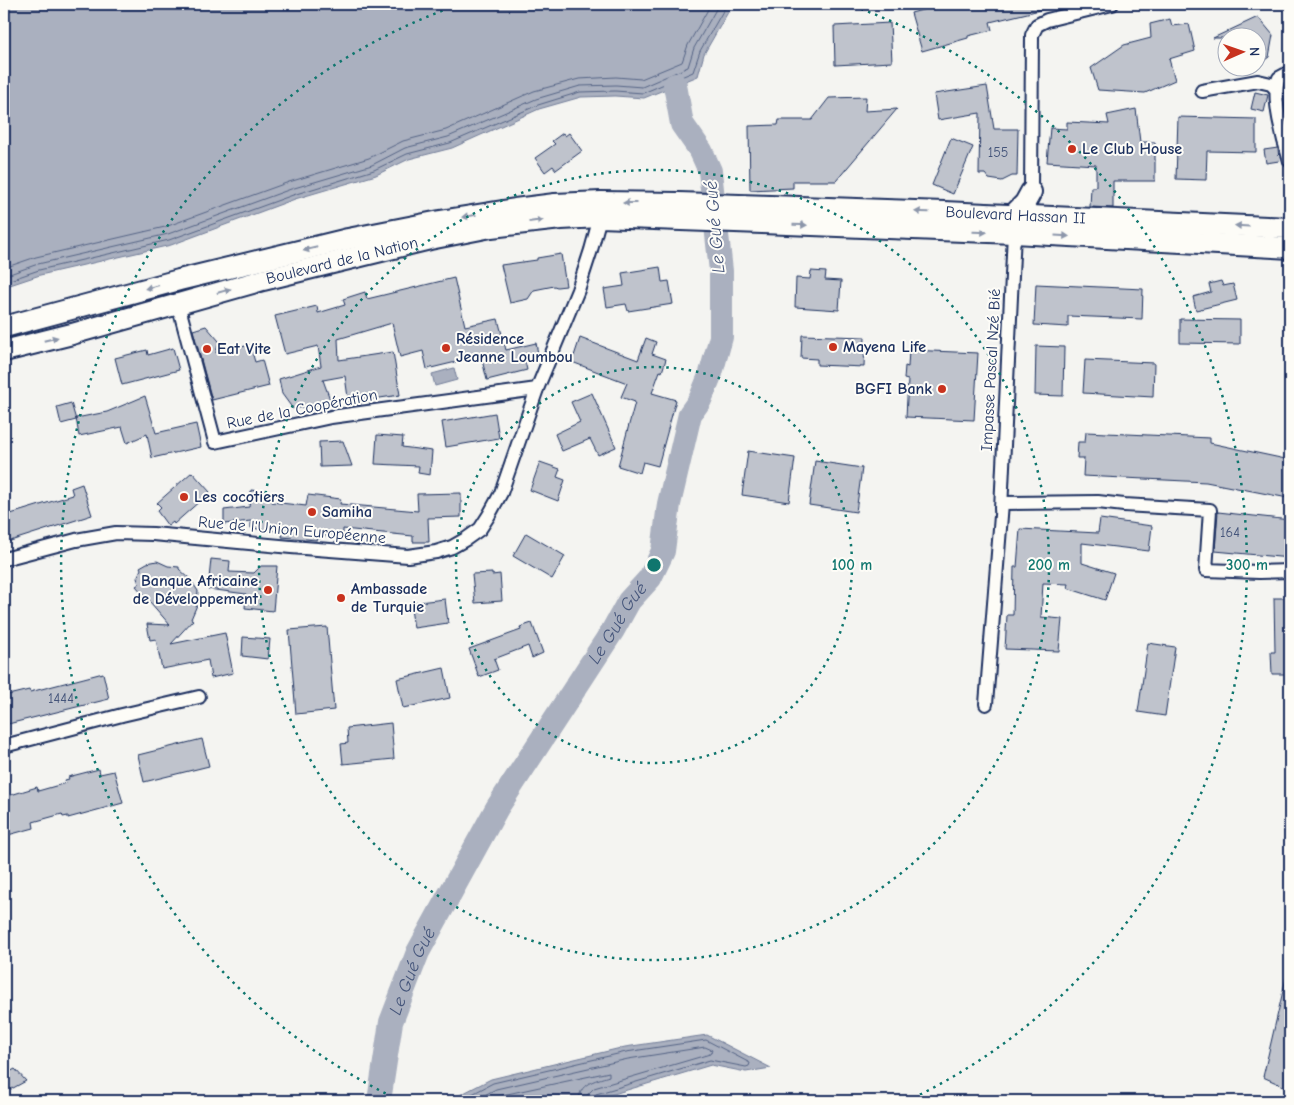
<svg xmlns="http://www.w3.org/2000/svg" width="1294" height="1105" viewBox="0 0 1294 1105" font-family="'Comic Neue',sans-serif">
	<rect width="100%" height="100%" fill="#f4f4f1"/>
	<filter id="ink" filterUnits="userSpaceOnUse"><feTurbulence type="fractalNoise" baseFrequency=".02" numOctaves="2"/><feDisplacementMap in="SourceGraphic" scale="10" xChannelSelector="R" yChannelSelector="G"/><feConvolveMatrix kernelMatrix="1 2 1 2 8 2 1 2 1" color-interpolation-filters="sRGB"/></filter>
	<g filter="url(#ink)">
		<g fill="#aab0bf" stroke="#717c98">
			<polygon points="4,4 734,4 731,7 704,54 698,76 644,98 615,96 581,97 539,109 452,148 409,159 376,175 295,199 171,245 40,275 4,287"/>
			<polygon points="454,368 457,380 435,386 432,374"/>
			<polygon points="707,1035 771,1068 746,1072 711,1065 590,1101 448,1101 491,1079 625,1047"/>
		</g>
		<g fill="none" stroke-linecap="round" stroke-linejoin="round">
			<g stroke="#546385" stroke-width="1">
				<polyline points="4,268 36,257 165,227 289,182 369,158 403,141 446,130 534,91 579,79 616,77 641,79 682,62 688,45 711,4"/>
				<polyline points="4,276 38,264 168,234 291,189 372,165 405,148 448,137 536,99 580,86 616,85 642,87 688,67 694,48 719,4"/>
				<polyline points="4,282 39,270 169,240 293,195 374,170 407,154 450,143 538,105 580,92 615,91 643,93 693,72 700,51 727,4"/>
				<polyline points="459,1101 493,1083 626,1052 706,1040 750,1063 749,1066 746,1067 710,1060 596,1094 593,1097 592,1101"/>
				<polyline points="473,1101 496,1089 628,1059 705,1047 712,1050 710,1054 594,1088 588,1094 586,1101"/>
				<path d="M489 1101 498 1096 609 1072V1076C594 1081 579 1083 579 1101"/>
			</g>
			<path stroke="#aab0bf" stroke-width="24" id="s1" d="M379 1101 391 1022 418 952 497 808 613 630 629 601 650 578 663 551 669 504 690 414 700 400 711 373 721 337V271L710 171 701 151 682 124 675 85"/>
		</g>
		<g fill="#bfc3cc" stroke="#1b2f5e">
			<polygon points="945,4 1048,4 1048,8 990,22 992,30 968,36 968,38 922,51 911,13"/>
			<polygon points="1258,17 1273,35 1269,57 1256,66 1256,38 1213,38"/>
			<polygon points="1170,19 1172,26 1189,24 1195,51 1169,59 1175,80 1145,93 1098,90 1091,68 1124,45 1151,38 1150,24"/>
			<polygon points="890,23 892,62 835,65 834,26"/>
			<polygon points="987,86 994,129 1018,129 1017,176 1012,176 1002,181 989,179 985,174 979,174 980,113 938,120 934,94"/>
			<polygon points="1255,92 1268,95 1264,112 1251,109"/>
			<polygon points="866,97 865,111 897,109 836,181 793,181 793,188 750,190 749,126 778,125 779,120 812,120 829,98"/>
			<polygon points="1136,109 1140,142 1155,142 1155,181 1113,181 1113,208 1090,207 1091,187 1096,187 1096,165 1047,162 1050,128 1067,129 1067,122 1109,124 1107,115"/>
			<polygon points="1178,117 1256,119 1256,152 1207,151 1206,180 1176,179"/>
			<polygon points="563,133 565,136 569,133 582,151 556,170 553,166 545,172 535,158 555,144 552,141"/>
			<polygon points="951,138 973,147 953,194 932,185"/>
			<polygon points="1278,148 1279,161 1266,163 1264,150"/>
			<polygon points="561,254 566,286 557,287 554,286 534,290 528,299 510,303 501,265 537,260 537,258"/>
			<polygon points="660,267 662,282 669,281 673,304 628,311 626,304 607,307 604,289 624,286 622,273"/>
			<polygon points="811,271 826,272 825,280 841,281 839,310 795,307 796,278 810,279"/>
			<polygon points="454,278 465,326 498,319 506,350 536,343 538,354 524,357 527,370 487,380 481,356 427,369 423,351 400,357 392,323 338,339 339,360 393,352 400,395 360,401 361,404 349,405 345,376 323,380 331,402 293,409 282,394 279,379 321,366 318,346 285,354 275,316 317,306 318,313 345,305 343,299 365,292 367,299"/>
			<polygon points="1221,281 1223,286 1233,284 1237,300 1196,310 1193,297 1211,292 1209,284"/>
			<polygon points="1036,284 1143,289 1142,319 1068,316 1068,327 1034,325"/>
			<polygon points="1180,319 1240,320 1240,344 1180,343"/>
			<polygon points="206,326 219,341 216,353 250,345 255,362 262,360 269,386 212,400 193,330"/>
			<polygon points="802,335 865,337 864,367 817,365 817,359 801,358"/>
			<polygon points="580,338 638,360 646,338 656,342 652,354 666,359 662,372 660,371 652,393 676,400 658,466 643,462 640,473 618,466 635,402 621,397 627,383 572,362"/>
			<polygon points="1036,346 1064,347 1063,396 1035,395"/>
			<polygon points="173,348 179,370 122,385 115,358 147,350 148,355"/>
			<polygon points="909,350 978,353 974,420 906,417 908,380 904,379 905,366 908,367"/>
			<polygon points="1085,360 1154,363 1153,397 1083,393"/>
			<polygon points="592,393 616,447 598,455 590,439 562,451 555,434 580,422 571,402"/>
			<polygon points="145,396 156,433 196,424 201,447 152,458 147,434 127,443 122,427 79,436 76,418 107,412"/>
			<polygon points="71,403 76,420 61,424 57,407"/>
			<polygon points="495,413 499,438 446,447 442,422"/>
			<polygon points="1086,432 1210,438 1210,443 1290,460 1290,488 1288,498 1206,482 1083,476 1084,458 1077,458 1078,442 1085,442"/>
			<polygon points="377,435 403,437 402,447 432,451 430,475 418,473 419,466 375,464"/>
			<polygon points="343,441 352,466 320,467 319,442"/>
			<polygon points="748,451 795,458 789,502 742,495"/>
			<polygon points="815,461 862,468 856,512 809,505"/>
			<polygon points="540,462 560,469 557,477 565,480 558,501 530,490"/>
			<polygon points="192,472 210,492 174,524 173,522 168,526 157,511 161,507 157,503"/>
			<polygon points="82,484 92,515 4,543 4,516 73,495 71,488"/>
			<polygon points="251,490 273,493 272,502 306,506 308,495 341,499 340,504 418,511 417,494 461,493 461,517 428,518 429,542 413,542 413,536 343,529 343,534 330,534 316,540 282,537 283,532 251,528 251,521 224,524 224,510 249,507"/>
			<polygon points="1218,512 1290,520 1290,558 1215,551"/>
			<polygon points="1100,519 1152,526 1149,551 1082,543 1082,563 1114,573 1105,600 1067,588 1068,584 1043,583 1041,617 1062,619 1059,651 1005,649 1007,615 1013,615 1014,567 1017,567 1020,529 1098,533"/>
			<polygon points="526,533 565,556 552,579 513,556"/>
			<polygon points="211,559 230,561 229,572 254,573 261,566 277,566 273,611 245,608 246,594 208,589"/>
			<polygon points="157,561 168,566 179,567 179,569 190,579 198,591 197,605 191,619 193,620 171,644 225,633 233,673 211,678 208,660 162,669 156,639 150,640 147,624 170,625 136,586 139,584 137,578 141,569 140,567 147,563"/>
			<polygon points="492,573 492,575 500,574 502,601 475,603 472,574"/>
			<polygon points="1274,598 1290,598 1290,674 1272,674 1271,652 1275,652"/>
			<polygon points="445,599 448,623 414,628 410,603"/>
			<polygon points="532,623 543,653 532,658 528,646 494,659 498,670 479,677 469,649 521,630 520,627"/>
			<polygon points="327,627 334,710 296,714 289,630"/>
			<polygon points="243,637 270,639 268,659 242,656"/>
			<polygon points="1148,643 1175,647 1165,716 1138,712"/>
			<polygon points="444,668 450,698 403,708 397,679"/>
			<polygon points="103,673 109,699 4,725 4,696 29,690 30,692"/>
			<polygon points="391,723 394,759 343,764 341,744 348,743 347,728"/>
			<polygon points="202,739 209,766 144,782 138,755"/>
			<polygon points="99,769 100,774 114,771 123,803 68,818 68,816 63,817 62,814 33,822 34,828 8,835 7,829 4,830 4,797 37,787 38,791 66,783 65,780 69,779 68,777"/>
			<polygon points="1286,978 1290,979 1290,1089 1263,1077"/>
			<polygon points="15,1069 26,1081 4,1093 4,1075"/>
		</g>
		<g fill="none" stroke-linecap="round" stroke-linejoin="round">
			<defs>
				<g id="street">
					<path d="M1290 72 1279 78C1271 96 1284 143 1290 161"/>
					<polyline points="1202,91 1258,81 1271,84 1276,89"/>
					<polyline points="1031,192 1032,35 1037,25 1047,20 1112,4"/>
					<polyline points="178,304 215,442 331,417 537,389"/>
					<polyline points="1001,509 1014,233"/>
					<polyline points="4,559 76,540 116,533 153,534 291,547 408,556 436,552 452,547 466,539 480,529 489,515 501,493 537,389 578,290 591,250 600,217"/>
					<polyline points="986,704 1002,503 1098,502 1124,505 1210,510 1206,570 1259,572 1290,571"/>
					<polyline points="4,746 122,715 199,697"/>
				</g>
				<g id="primary">
					<polyline points="1012,216 1025,203 1031,192"/>
					<path id="s2" d="M4 327 179 280 348 239 440 221 515 209 555 204 601 202 679 203 944 212 1290 228"/>
					<path id="s3" d="M4 351 72 334 263 280 430 239 491 227 561 219 600 217 762 223 1014 233 1290 248"/>
				</g>
			</defs>
			<use href="#street" stroke="#1b2f5e" stroke-width="16"/>
			<use href="#primary" stroke="#1b2f5e" stroke-width="24"/>
			<use href="#street" stroke="#fdfcf7" stroke-width="12"/>
			<use href="#primary" stroke="#fdfcf7" stroke-width="20"/>
		</g>
		<defs><path id="oneway-solid" d="M-6-.8H1V-3.2L6.5 0L1 3.2V.8H-6Z" transform="scale(1.25)"/></defs>
		<g fill="#8c96aa">
			<use href="#oneway-solid" transform="translate(630 203) rotate(-180)"/>
			<use href="#oneway-solid" transform="translate(922 212) rotate(-178)"/>
			<use href="#oneway-solid" transform="translate(469 216) rotate(171)"/>
			<use href="#oneway-solid" transform="translate(536 221) rotate(-7)"/>
			<use href="#oneway-solid" transform="translate(800 225) rotate(2)"/>
			<use href="#oneway-solid" transform="translate(1242 226) rotate(-177)"/>
			<use href="#oneway-solid" transform="translate(980 232) rotate(2)"/>
			<use href="#oneway-solid" transform="translate(1062 236) rotate(3)"/>
			<use href="#oneway-solid" transform="translate(310 249) rotate(166)"/>
			<use href="#oneway-solid" transform="translate(152 287) rotate(165)"/>
			<use href="#oneway-solid" transform="translate(224 291) rotate(-16)"/>
			<use href="#oneway-solid" transform="translate(51 339) rotate(-14)"/>
		</g>
	</g>
	<g fill="none" stroke="#0f766e" stroke-width="2.5" stroke-dasharray="2.5 5">
		<circle cx="654" cy="565" r="198"/>
		<circle cx="654" cy="565" r="395"/>
		<path d="M399 1100A593 593 0 0 1 461 4M847 4A593 593 0 0 1 909 1100"/>
	</g>
	<g fill="#c8321e" stroke="#fdfcf7" stroke-width="2">
		<circle cx="1072" cy="149" r="5"/>
		<circle cx="833" cy="347" r="5"/>
		<circle cx="446" cy="348" r="5"/>
		<circle cx="207" cy="349" r="5"/>
		<circle cx="942" cy="389" r="5"/>
		<circle cx="184" cy="497" r="5"/>
		<circle cx="312" cy="512" r="5"/>
		<circle cx="268" cy="590" r="5"/>
		<circle cx="341" cy="598" r="5"/>
	</g>
	<g text-anchor="middle" dominant-baseline="central" stroke-width="4" stroke-linejoin="round" paint-order="stroke">
		<g font-size="14" fill="#44547a">
			<text x="998" y="152">155</text>
			<text x="1230" y="532">164</text>
			<text x="61" y="698">1444</text>
		</g>
		<g font-size="16" font-weight="bold" fill="#1b2f5e" stroke="#fdfcf7" text-anchor="start">
			<text x="1082" y="149">Le Club House</text>
			<text x="456" y="339">Résidence<tspan x="456" dy="18">Jeanne Loumbou</tspan></text>
			<text x="843" y="347">Mayena Life</text>
			<text x="217" y="349">Eat Vite</text>
			<text x="932" y="389" text-anchor="end">BGFI Bank</text>
			<text x="194" y="497">Les cocotiers</text>
			<text x="322" y="512">Samiha</text>
			<text x="258" y="581" text-anchor="end">Banque Africaine<tspan x="258" dy="18">de Développement</tspan></text>
			<text x="351" y="589">Ambassade<tspan x="351" dy="18">de Turquie</tspan></text>
		</g>
		<g font-size="16" fill="#1b2f5e" stroke="#fdfcf7">
			<text stroke="none"><textPath href="#s2" startOffset="1026">Boulevard Hassan II</textPath></text>
			<text stroke="none"><textPath href="#s3" startOffset="350">Boulevard de la Nation</textPath></text>
			<text transform="translate(991 370) rotate(-87)">Impasse Pascal Nzé Bié</text>
			<text transform="translate(302 409) rotate(-11)">Rue de la Coopération</text>
			<text transform="translate(292 530) rotate(5)">Rue de l'Union Européenne</text>
		</g>
		<g font-size="18" font-style="italic" fill="#46567b" stroke="#fdfcf7">
			<text transform="translate(715 227) rotate(-95)">Le Gué Gué</text>
			<text stroke="none"><textPath href="#s1" startOffset="540">Le Gué Gué</textPath></text>
			<text stroke="none"><textPath href="#s1" startOffset="135">Le Gué Gué</textPath></text>
		</g>
	</g>
	<circle cx="654" cy="565" r="8" fill="#0f766e" stroke="#fdfcf7" stroke-width="2.5"/>
	<g font-size="15" text-anchor="middle" font-weight="bold" fill="#0f766e" stroke="#fdfcf7" stroke-width="4" stroke-linejoin="round" paint-order="stroke">
		<text x="852" y="570">100 m</text>
		<text x="1049" y="570">200 m</text>
		<text x="1247" y="570">300 m</text>
	</g>
	<rect width="1294" height="1105" fill="none" stroke="#fdfcf7" stroke-width="20"/>
	<rect x="10" y="10" width="1274" height="1085" fill="none" stroke="#1b2f5e" stroke-width="2" filter="url(#ink)"/>
	<g transform="translate(1242 52) rotate(88)"><circle r="24" fill="#fdfcf7" stroke="#a3aaba"/>
	<path d="M0-4L9 19L0 12L-9 19Z" fill="#c8321e"/>
	<text y="-8" font-size="14" font-weight="bold" text-anchor="middle" fill="#1b2f5e">N</text>
	</g>
</svg>
